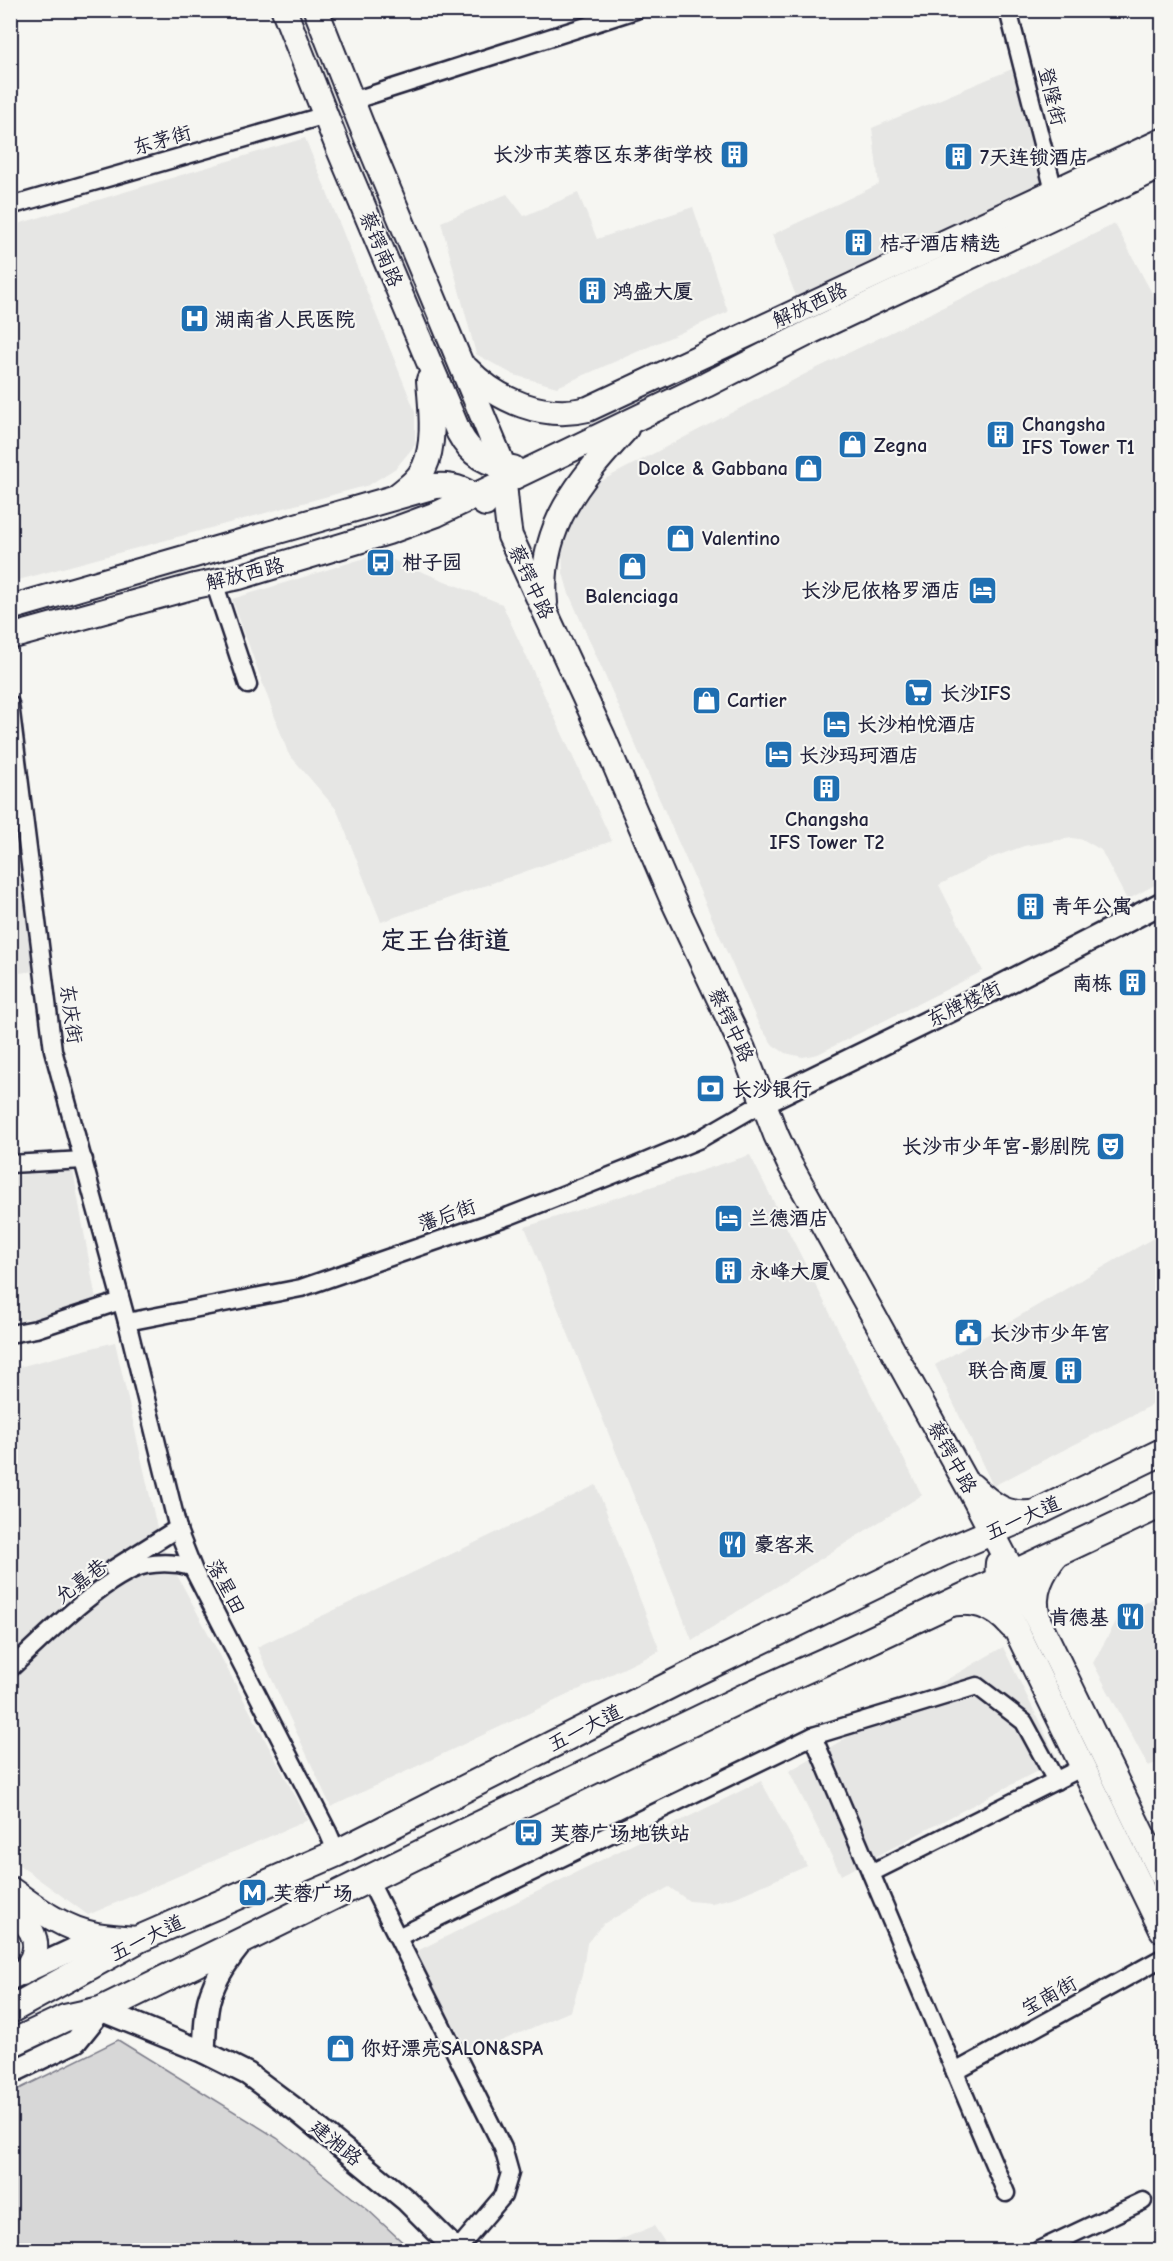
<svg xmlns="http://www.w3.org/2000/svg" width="1173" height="2261" viewBox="0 0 1173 2261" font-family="'Comic Neue','LXGW WenKai TC',sans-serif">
	<rect width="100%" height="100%" fill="#f6f6f2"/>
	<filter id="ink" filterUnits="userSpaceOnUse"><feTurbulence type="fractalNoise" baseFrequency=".0167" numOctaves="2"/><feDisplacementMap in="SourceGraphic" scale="12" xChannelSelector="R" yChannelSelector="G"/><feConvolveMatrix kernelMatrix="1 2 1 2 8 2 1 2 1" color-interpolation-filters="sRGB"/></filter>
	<g filter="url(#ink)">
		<g fill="#e6e6e4">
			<polygon points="1012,69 1042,185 798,301 772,235 879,184 872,128"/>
			<polygon points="305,138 415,411 415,445 396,468 369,485 11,582 11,226"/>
			<polygon points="578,193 597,239 693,207 728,312 557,387 514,375 476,354 441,222 507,194 524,216"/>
			<polygon points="1115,224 1162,312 1162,881 1127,900 1101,850 1084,840 1072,838 1053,841 1024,846 991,858 939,885 983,971 818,1054 803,1057 785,1053 773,1045 759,1025 569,594 563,573 562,549 566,529 586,494 601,481 809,372"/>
			<polygon points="378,554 502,604 612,841 381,922 337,810 288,753 232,599"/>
			<polygon points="10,812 35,971 11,974 10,974"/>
			<polygon points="750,1155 922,1495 692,1640 525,1227"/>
			<polygon points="73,1170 98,1311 11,1321 11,1176"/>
			<polygon points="1162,1233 1162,1400 993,1486 935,1365"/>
			<polygon points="115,1342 161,1545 308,1820 88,1915 11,1859 11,1369"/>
			<polygon points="596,1485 660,1651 331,1807 257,1647"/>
			<polygon points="1162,1594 1162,1761 1148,1766 1093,1663 1118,1618"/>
			<polygon points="1003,1647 1058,1760 841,1875 789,1771"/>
			<polygon points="761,1781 807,1866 736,1897 712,1903 689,1901 669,1887 603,1924 587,1943 582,1975 571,2011 471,2054 411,1954"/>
			<polygon points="654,2226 670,2250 595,2250"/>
		</g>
		<polygon fill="#d7d7d7" stroke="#7c7c89" stroke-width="1.5" points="118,2040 277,2138 368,2210 411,2250 11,2250 11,2093"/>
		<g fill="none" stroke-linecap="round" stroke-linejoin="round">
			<defs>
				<g id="minor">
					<polyline points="1008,10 1054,191"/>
					<polyline points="352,101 636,10"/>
					<polyline points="10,206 326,115"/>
					<polyline points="214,582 248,685"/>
					<polyline points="10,704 53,1050 127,1322 179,1533 194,1571 328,1832 337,1853"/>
					<polyline points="10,1164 84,1160"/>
					<polyline points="127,1322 301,1288 509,1216 633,1167 700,1139 764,1102"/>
					<polyline points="10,1334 36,1329 121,1301"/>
					<polyline points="113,1569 178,1528"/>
					<path d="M10 1669C41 1640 106 1574 146 1565 162 1562 177 1563 192 1567"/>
					<polyline points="813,1736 1006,2193"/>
					<polyline points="871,1873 1083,1767"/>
					<polyline points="368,1878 503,2148 510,2173 503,2196 457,2250"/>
					<polyline points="398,1937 813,1736 977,1686 1024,1722 1056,1781"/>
					<polyline points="955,2072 1162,1958"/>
					<polyline points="1039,2250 1143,2201"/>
				</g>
				<g id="tertiary">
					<polyline points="764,1102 997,988 1162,903"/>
					<polyline points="10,1979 102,1936"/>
					<polyline points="204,2052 248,2074 296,2110 407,2201 456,2250"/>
					<path d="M10 2073 76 2041 101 2010 204 2052C205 2035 205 2016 209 2000 215 1977 230 1957 245 1939"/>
				</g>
				<g id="secondary">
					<path d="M284 10 338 147 459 433C471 456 487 464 513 468"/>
					<path d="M316 10 361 124 500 458C506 484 505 510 510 536L603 737 671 896 743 1049 776 1135 789 1163 971 1492 1042 1628 1162 1875"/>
					<path d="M467 369C498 401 544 420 588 409L1162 141"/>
					<path d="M398 495C408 487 418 480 424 468 436 443 431 407 429 380"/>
					<path d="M545 603C538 527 579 481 626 429"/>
					<path d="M10 608 435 486C456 484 469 492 485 504"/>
					<polyline points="10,637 195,586 239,577 388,532 437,514 706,385 812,331 1162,166"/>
					<path d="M972 1486C994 1507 1008 1517 1038 1512"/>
					<path d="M998 1563C996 1581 1001 1597 1008 1613L1162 1930"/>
					<path d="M946 1605C972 1599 993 1605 1011 1626"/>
					<path d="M1038 1617C1031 1593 1042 1572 1058 1553"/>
					<path d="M10 1889C36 1908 65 1930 97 1935 111 1937 125 1938 139 1939"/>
					<path d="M10 1909C36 1928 45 1949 22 1973"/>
				</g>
				<g id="primary">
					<polyline points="10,2010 139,1939 337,1853 694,1673 942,1553 1038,1512 1162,1452"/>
					<polyline points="10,2044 65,2018 101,2010 448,1840 747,1696 850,1650 1162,1504"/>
				</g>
			</defs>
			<use href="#minor" stroke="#22223b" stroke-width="21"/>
			<use href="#tertiary" stroke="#22223b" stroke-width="26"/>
			<use href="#secondary" stroke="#22223b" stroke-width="28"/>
			<use href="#primary" stroke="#22223b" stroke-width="30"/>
			<use href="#minor" stroke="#f6f6f2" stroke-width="16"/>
			<use href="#tertiary" stroke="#f6f6f2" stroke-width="21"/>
			<use href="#secondary" stroke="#f6f6f2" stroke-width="24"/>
			<use href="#primary" stroke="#f6f6f2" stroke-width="26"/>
		</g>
	</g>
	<defs>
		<symbol id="building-square" viewBox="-11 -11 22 22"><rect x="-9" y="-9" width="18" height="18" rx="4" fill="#1f6fb2" stroke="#f6f6f2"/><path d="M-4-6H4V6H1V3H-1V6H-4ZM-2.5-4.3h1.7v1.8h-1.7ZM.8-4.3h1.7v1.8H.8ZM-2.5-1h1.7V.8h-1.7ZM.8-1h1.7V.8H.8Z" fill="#fff"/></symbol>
		<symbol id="hospital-square" viewBox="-11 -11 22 22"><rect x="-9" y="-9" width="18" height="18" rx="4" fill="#1f6fb2" stroke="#f6f6f2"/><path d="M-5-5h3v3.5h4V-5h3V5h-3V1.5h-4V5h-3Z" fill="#fff"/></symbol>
		<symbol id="shop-square" viewBox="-11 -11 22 22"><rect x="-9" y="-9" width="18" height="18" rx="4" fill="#1f6fb2" stroke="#f6f6f2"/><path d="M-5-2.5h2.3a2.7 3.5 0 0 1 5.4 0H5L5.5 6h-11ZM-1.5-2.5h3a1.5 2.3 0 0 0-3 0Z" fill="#fff"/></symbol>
		<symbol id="bus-square" viewBox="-11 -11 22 22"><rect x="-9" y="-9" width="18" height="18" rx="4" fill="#1f6fb2" stroke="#f6f6f2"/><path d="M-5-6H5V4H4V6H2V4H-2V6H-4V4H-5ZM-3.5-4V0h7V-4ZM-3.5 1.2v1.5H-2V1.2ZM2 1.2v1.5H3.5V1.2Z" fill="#fff"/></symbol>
		<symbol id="hotel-square" viewBox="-11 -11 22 22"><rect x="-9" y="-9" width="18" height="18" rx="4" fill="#1f6fb2" stroke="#f6f6f2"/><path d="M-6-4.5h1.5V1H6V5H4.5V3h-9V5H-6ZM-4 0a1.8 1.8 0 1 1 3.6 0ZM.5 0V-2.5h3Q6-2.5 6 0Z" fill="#fff"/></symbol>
		<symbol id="supermarket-square" viewBox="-11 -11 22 22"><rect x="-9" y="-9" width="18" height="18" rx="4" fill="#1f6fb2" stroke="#f6f6f2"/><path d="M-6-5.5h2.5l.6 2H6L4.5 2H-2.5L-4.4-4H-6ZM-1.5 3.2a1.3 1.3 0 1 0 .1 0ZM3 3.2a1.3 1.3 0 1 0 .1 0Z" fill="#fff"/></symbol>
		<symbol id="bank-square" viewBox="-11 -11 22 22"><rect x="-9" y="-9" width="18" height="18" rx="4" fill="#1f6fb2" stroke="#f6f6f2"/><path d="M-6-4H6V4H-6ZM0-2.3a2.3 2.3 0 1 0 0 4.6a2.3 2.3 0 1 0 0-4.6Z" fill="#fff"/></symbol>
		<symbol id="theatre-square" viewBox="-11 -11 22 22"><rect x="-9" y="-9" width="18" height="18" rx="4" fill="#1f6fb2" stroke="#f6f6f2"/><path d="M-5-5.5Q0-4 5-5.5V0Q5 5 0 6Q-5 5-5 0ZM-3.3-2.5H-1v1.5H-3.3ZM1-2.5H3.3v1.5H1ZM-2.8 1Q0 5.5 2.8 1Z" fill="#fff"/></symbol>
		<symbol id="civic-square" viewBox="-11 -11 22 22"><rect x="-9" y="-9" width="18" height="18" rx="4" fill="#1f6fb2" stroke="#f6f6f2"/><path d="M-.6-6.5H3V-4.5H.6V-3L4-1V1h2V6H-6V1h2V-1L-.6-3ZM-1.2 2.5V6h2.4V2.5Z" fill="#fff"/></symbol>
		<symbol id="restaurant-square" viewBox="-11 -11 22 22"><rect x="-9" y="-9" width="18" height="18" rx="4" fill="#1f6fb2" stroke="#f6f6f2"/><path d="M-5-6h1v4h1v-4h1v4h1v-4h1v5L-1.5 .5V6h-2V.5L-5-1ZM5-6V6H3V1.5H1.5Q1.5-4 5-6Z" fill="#fff"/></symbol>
		<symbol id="metro-square" viewBox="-11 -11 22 22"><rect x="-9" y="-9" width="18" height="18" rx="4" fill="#1f6fb2" stroke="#f6f6f2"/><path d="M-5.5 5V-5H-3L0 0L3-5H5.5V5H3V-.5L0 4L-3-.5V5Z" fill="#fff"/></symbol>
	</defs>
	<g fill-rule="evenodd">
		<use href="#building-square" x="718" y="138" width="33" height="33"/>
		<use href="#building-square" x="942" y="140" width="33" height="33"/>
		<use href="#building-square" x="842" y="226" width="33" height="33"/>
		<use href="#building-square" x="576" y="274" width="33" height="33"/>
		<use href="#hospital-square" x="178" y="302" width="33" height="33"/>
		<use href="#building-square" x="984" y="418" width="33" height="33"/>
		<use href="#shop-square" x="836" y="428" width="33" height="33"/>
		<use href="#shop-square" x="792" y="452" width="33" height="33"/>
		<use href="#shop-square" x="664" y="522" width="33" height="33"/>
		<use href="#bus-square" x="364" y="546" width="33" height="33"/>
		<use href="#shop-square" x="616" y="550" width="33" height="33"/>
		<use href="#hotel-square" x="966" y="574" width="33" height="33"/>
		<use href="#supermarket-square" x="902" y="676" width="33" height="33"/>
		<use href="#shop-square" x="690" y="684" width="33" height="33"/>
		<use href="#hotel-square" x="820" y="708" width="33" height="33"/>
		<use href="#hotel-square" x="762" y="738" width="33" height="33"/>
		<use href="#building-square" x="810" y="772" width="33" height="33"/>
		<use href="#building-square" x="1014" y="890" width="33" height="33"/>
		<use href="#building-square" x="1116" y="966" width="33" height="33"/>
		<use href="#bank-square" x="694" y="1072" width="33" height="33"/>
		<use href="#theatre-square" x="1094" y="1130" width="33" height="33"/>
		<use href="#hotel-square" x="712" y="1202" width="33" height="33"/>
		<use href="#building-square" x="712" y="1254" width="33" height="33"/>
		<use href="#civic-square" x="952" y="1316" width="33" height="33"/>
		<use href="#building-square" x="1052" y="1354" width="33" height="33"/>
		<use href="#restaurant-square" x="716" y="1528" width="33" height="33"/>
		<use href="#restaurant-square" x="1114" y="1600" width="33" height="33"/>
		<use href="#bus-square" x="512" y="1816" width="33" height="33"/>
		<use href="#metro-square" x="236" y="1876" width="33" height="33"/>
		<use href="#shop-square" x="324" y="2032" width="33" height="33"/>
	</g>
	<g text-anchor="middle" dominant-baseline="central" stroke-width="4.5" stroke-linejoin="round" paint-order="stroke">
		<g font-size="20" fill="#22223b" stroke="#f6f6f2">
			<text transform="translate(1052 96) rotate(76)">登隆街</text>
			<text transform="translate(162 140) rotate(-16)">东茅街</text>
			<text transform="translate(381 249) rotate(67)">蔡锷南路</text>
			<text transform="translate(810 305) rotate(-25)">解放西路</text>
			<text transform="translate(245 574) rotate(-14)">解放西路</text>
			<text transform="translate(531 582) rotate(65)">蔡锷中路</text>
			<text transform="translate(964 1004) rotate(-26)">东牌楼街</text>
			<text transform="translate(71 1014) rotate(82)">东庆街</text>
			<text transform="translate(731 1025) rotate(65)">蔡锷中路</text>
			<text transform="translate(447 1215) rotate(-19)">藩后街</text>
			<text transform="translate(952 1457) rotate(61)">蔡锷中路</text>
			<text transform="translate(1023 1518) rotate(-24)">五一大道</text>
			<text transform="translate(81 1581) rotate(-37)">允嘉巷</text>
			<text transform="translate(226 1587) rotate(63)">落星田</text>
			<text transform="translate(585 1728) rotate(-27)">五一大道</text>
			<text transform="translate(147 1938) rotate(-26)">五一大道</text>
			<text transform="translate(1049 1996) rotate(-29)">宝南街</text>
			<text transform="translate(336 2143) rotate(39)">建湘路</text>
		</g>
		<g font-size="20" font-weight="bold" fill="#22223b" stroke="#f6f6f2" text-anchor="start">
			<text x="713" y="154" text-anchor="end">长沙市芙蓉区东茅街学校</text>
			<text x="980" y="157">7天连锁酒店</text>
			<text x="880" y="243">桔子酒店精选</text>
			<text x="613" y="291">鸿盛大厦</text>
			<text x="215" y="319">湖南省人民医院</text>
			<text x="1022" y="424">Changsha<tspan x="1022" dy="23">IFS Tower T1</tspan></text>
			<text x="874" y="445">Zegna</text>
			<text x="788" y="468" text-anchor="end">Dolce &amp; Gabbana</text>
			<text x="702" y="538">Valentino</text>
			<text x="402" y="562">柑子园</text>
			<text x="961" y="590" text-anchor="end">长沙尼依格罗酒店</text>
			<text x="632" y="596" text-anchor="middle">Balenciaga</text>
			<text x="940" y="693">长沙IFS</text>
			<text x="727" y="700">Cartier</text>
			<text x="857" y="724">长沙柏悦酒店</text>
			<text x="799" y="755">长沙玛珂酒店</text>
			<text x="827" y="819" text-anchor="middle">Changsha<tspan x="827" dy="23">IFS Tower T2</tspan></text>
			<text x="1052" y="906">青年公寓</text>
			<text x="1112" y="983" text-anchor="end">南栋</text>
			<text x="732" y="1089">长沙银行</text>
			<text x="1090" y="1146" text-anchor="end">长沙市少年宫-影剧院</text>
			<text x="749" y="1218">兰德酒店</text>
			<text x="750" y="1271">永峰大厦</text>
			<text x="990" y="1333">长沙市少年宫</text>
			<text x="1048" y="1370" text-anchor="end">联合商厦</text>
			<text x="754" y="1544">豪客来</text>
			<text x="1109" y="1617" text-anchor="end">肯德基</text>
			<text x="550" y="1833">芙蓉广场地铁站</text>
			<text x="273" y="1893">芙蓉广场</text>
			<text x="361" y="2048">你好漂亮SALON&amp;SPA</text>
		</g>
		<g font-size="26" font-weight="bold" fill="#22223b" stroke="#f6f6f2">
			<text x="445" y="941">定王台街道</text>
		</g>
	</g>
	<rect width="1173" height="2261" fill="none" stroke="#f6f6f2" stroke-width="36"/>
	<rect x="18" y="18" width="1137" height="2225" fill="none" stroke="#22223b" stroke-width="2" filter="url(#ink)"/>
</svg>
